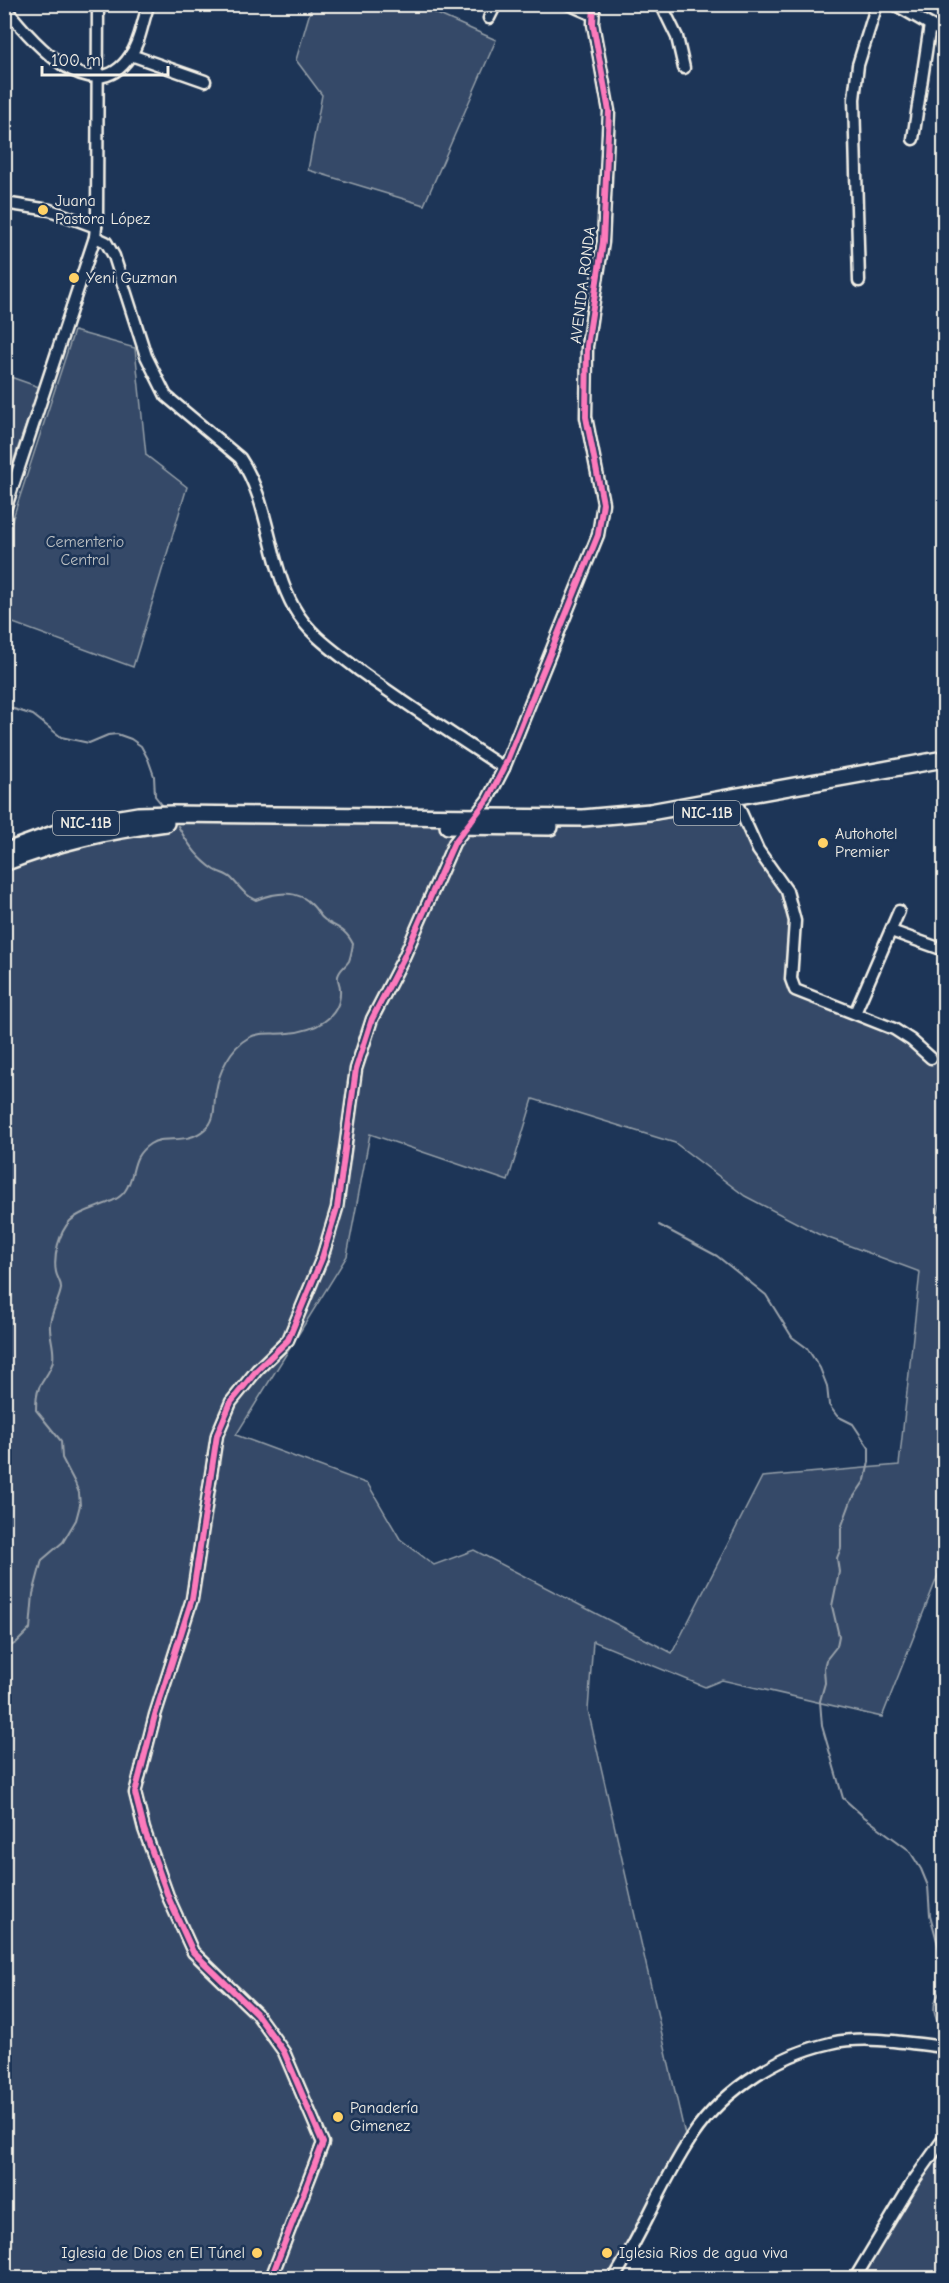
<svg xmlns="http://www.w3.org/2000/svg" width="949" height="2283" viewBox="0 0 949 2283" font-family="'Comic Neue',sans-serif">
	<rect width="100%" height="100%" fill="#1d3557"/>
	<filter id="ink" filterUnits="userSpaceOnUse"><feTurbulence type="fractalNoise" baseFrequency=".0167" numOctaves="2"/><feDisplacementMap in="SourceGraphic" scale="12" xChannelSelector="R" yChannelSelector="G"/><feConvolveMatrix kernelMatrix="1 2 1 2 8 2 1 2 1" color-interpolation-filters="sRGB"/></filter>
	<g filter="url(#ink)">
		<g fill="#354a67" stroke="#949ea8" stroke-width="1.5" fill-rule="evenodd">
			<polygon points="312,5 417,5 496,40 424,205 308,170 322,95 296,60"/>
			<polygon points="74,331 135,348 146,455 187,487 133,667 5,620 5,542"/>
			<polygon points="5,375 39,387 5,485 4,375"/>
			<path d="M739 808 787 891 795 921V990L894 1029 944 1066V1181L936 1225 944 1228V1560L882 1717 722 1680 705 1687 593 1641 588 1710 687 2144 614 2278H5V863L109 831 175 822 572 827 647 821ZM533 1099 675 1143 745 1196 818 1234 920 1272 899 1465 762 1477 672 1653 474 1550 434 1565 400 1539 368 1484 236 1435 347 1256 370 1134 508 1181Z"/>
			<polygon points="944,2138 944,2278 855,2278"/>
		</g>
		<g fill="none" stroke-linecap="round" stroke-linejoin="round">
			<g stroke="#9aa2ab" stroke-width="2">
				<polyline points="4,706 33,715 61,737 89,743 108,735 117,734 131,739 141,746 148,759 154,776 155,796 163,806"/>
				<polyline points="659,1225 717,1256 766,1295 792,1337 807,1348 820,1368 827,1386 829,1405 837,1416 853,1424 869,1448 869,1462 865,1480 851,1501 841,1528 841,1548 837,1558 839,1572 832,1606 839,1636 837,1646 826,1660 824,1668 825,1683 820,1701 822,1726 843,1798 863,1816 909,1850 921,1869 928,1886 930,1915 940,1952 944,1962"/>
				<path d="M4 1650 16 1643 30 1629 33 1594 42 1560 63 1542 76 1520 80 1505 79 1493 75 1483 62 1458 61 1441 36 1410C36 1403 36 1395 39 1388 43 1379 52 1370 53 1360 55 1348 49 1336 50 1324 51 1312 59 1301 61 1289 62 1283 57 1278 56 1272 53 1256 59 1233 70 1221 84 1207 115 1206 125 1191 137 1174 129 1158 150 1144 165 1134 186 1146 205 1129 217 1120 213 1104 216 1091 219 1072 230 1048 248 1038 260 1031 275 1035 288 1033 313 1031 342 1019 340 989 340 983 337 981 338 976 340 969 345 967 349 961 351 956 352 949 353 944 345 928 338 929 325 920 319 916 318 911 313 906 298 888 275 893 256 900 244 895 240 887 231 878 227 874 220 873 215 870 198 859 187 843 178 826"/>
				<path d="M944 1988C929 2003 933 2017 944 2032"/>
			</g>
			<defs>
				<g id="minor">
					<polyline points="568,4 593,15"/>
					<polyline points="661,4 677,37 684,68"/>
					<polyline points="894,4 944,33"/>
					<path d="M4 6C29 38 92 113 130 56 141 41 142 21 149 4"/>
					<polyline points="489,18 496,4"/>
					<polyline points="131,55 205,81"/>
					<polyline points="913,139 930,25"/>
					<polyline points="4,203 50,210 96,227"/>
					<path d="M95 237 106 242 114 256 146 356 166 396 240 458C270 503 268 561 294 608 309 635 336 652 360 671 407 705 455 736 504 768"/>
					<polyline points="859,281 854,99 858,65 877,4"/>
					<polyline points="4,513 95,237 97,216 98,4"/>
					<polyline points="739,808 758,850 787,891 795,921 791,979 795,990 894,1029 911,1040 931,1058"/>
					<polyline points="891,931 944,950"/>
					<polyline points="855,1013 899,911"/>
					<polyline points="271,2278 323,2143 284,2052 256,2013 193,1952 169,1899 144,1829 135,1793 155,1715 192,1599 217,1435 231,1402 257,1370 288,1340 322,1258 337,1208 356,1069 372,1019 404,957 454,843 488,799 504,768 598,535 603,503 586,417 587,346 603,242 609,111 593,24 594,4"/>
					<path d="M614 2278C641 2236 659 2189 686 2146 716 2095 773 2056 831 2043 865 2035 910 2043 944 2047"/>
					<polyline points="855,2278 912,2183 944,2138"/>
				</g>
				<g id="highway">
					<polyline points="448,826 550,827"/>
					<polyline points="4,852 78,825 138,815 172,814 583,818 650,812 944,759"/>
					<path d="M4 863C60 841 107 831 166 823"/>
				</g>
			</defs>
			<use href="#minor" stroke="#f4f1e8" stroke-width="15"/>
			<use href="#highway" stroke="#f4f1e8" stroke-width="20"/>
			<use href="#minor" stroke="#1d3557" stroke-width="10"/>
			<use href="#highway" stroke="#1d3557" stroke-width="15"/>
			<defs>
				<polyline id="cycleway" points="271,2278 323,2143 284,2052 256,2013 193,1952 169,1899 144,1829 135,1793 155,1715 192,1599 217,1435 231,1402 257,1370 288,1340 322,1258 337,1208 356,1069 372,1019 404,957 454,843 488,799 504,768 598,535 603,503 586,417 587,346 603,242 609,111 593,24 594,4"/>
			</defs>
			<use href="#cycleway" stroke="#1d3557" stroke-width="10"/>
			<use href="#cycleway" stroke="#fd7abc" stroke-width="6"/>
		</g>
	</g>
	<g fill="#ffd166" stroke="#1d3557" stroke-width="2">
		<circle cx="43" cy="210" r="6"/>
		<circle cx="74" cy="278" r="6"/>
		<circle cx="823" cy="843" r="6"/>
		<circle cx="338" cy="2117" r="6"/>
		<circle cx="257" cy="2253" r="6"/>
		<circle cx="607" cy="2253" r="6"/>
	</g>
	<g text-anchor="middle" dominant-baseline="central" stroke-width="5" stroke-linejoin="round" paint-order="stroke">
		<g fill="#1d3557" stroke="#b4b9bc" stroke-width="1.5">
			<rect x="674" y="801" width="66" height="24" rx="4.5"/>
			<rect x="53" y="811" width="66" height="24" rx="4.5"/>
		</g>
		<g font-size="15" font-weight="bold" fill="#f4f1e8">
			<text x="707" y="813">NIC-11B</text>
			<text x="86" y="823">NIC-11B</text>
		</g>
		<g font-size="16" fill="#f4f1e8" stroke="#1d3557" text-anchor="start">
			<text x="55" y="201">Juana<tspan x="55" dy="18">Pastora López</tspan></text>
			<text x="86" y="278">Yeni Guzman</text>
			<text x="835" y="834">Autohotel<tspan x="835" dy="18">Premier</tspan></text>
			<text x="350" y="2108">Panadería<tspan x="350" dy="18">Gimenez</tspan></text>
			<text x="245" y="2253" text-anchor="end">Iglesia de Dios en El Túnel</text>
			<text x="619" y="2253">Iglesia Rios de agua viva</text>
		</g>
		<g font-size="16" fill="#f4f1e8" stroke="#1d3557">
			<text transform="translate(583 285) rotate(-83)">AVENIDA RONDA</text>
		</g>
		<g font-size="16" fill="#bbbfc1" stroke="#1d3557">
			<text x="85" y="542">Cementerio<tspan x="85" dy="18">Central</tspan></text>
		</g>
	</g>
	<rect width="949" height="2283" fill="none" stroke="#1d3557" stroke-width="24"/>
	<rect x="12" y="12" width="925" height="2259" fill="none" stroke="#f4f1e8" stroke-width="2" filter="url(#ink)"/>
	<path d="M42 66v9h126v-9" fill="none" stroke="#f4f1e8" stroke-width="3"/>
	<text x="51" y="66" font-size="18" fill="#f4f1e8" stroke="#1d3557" stroke-width="4.5" paint-order="stroke">100 m</text>
</svg>
